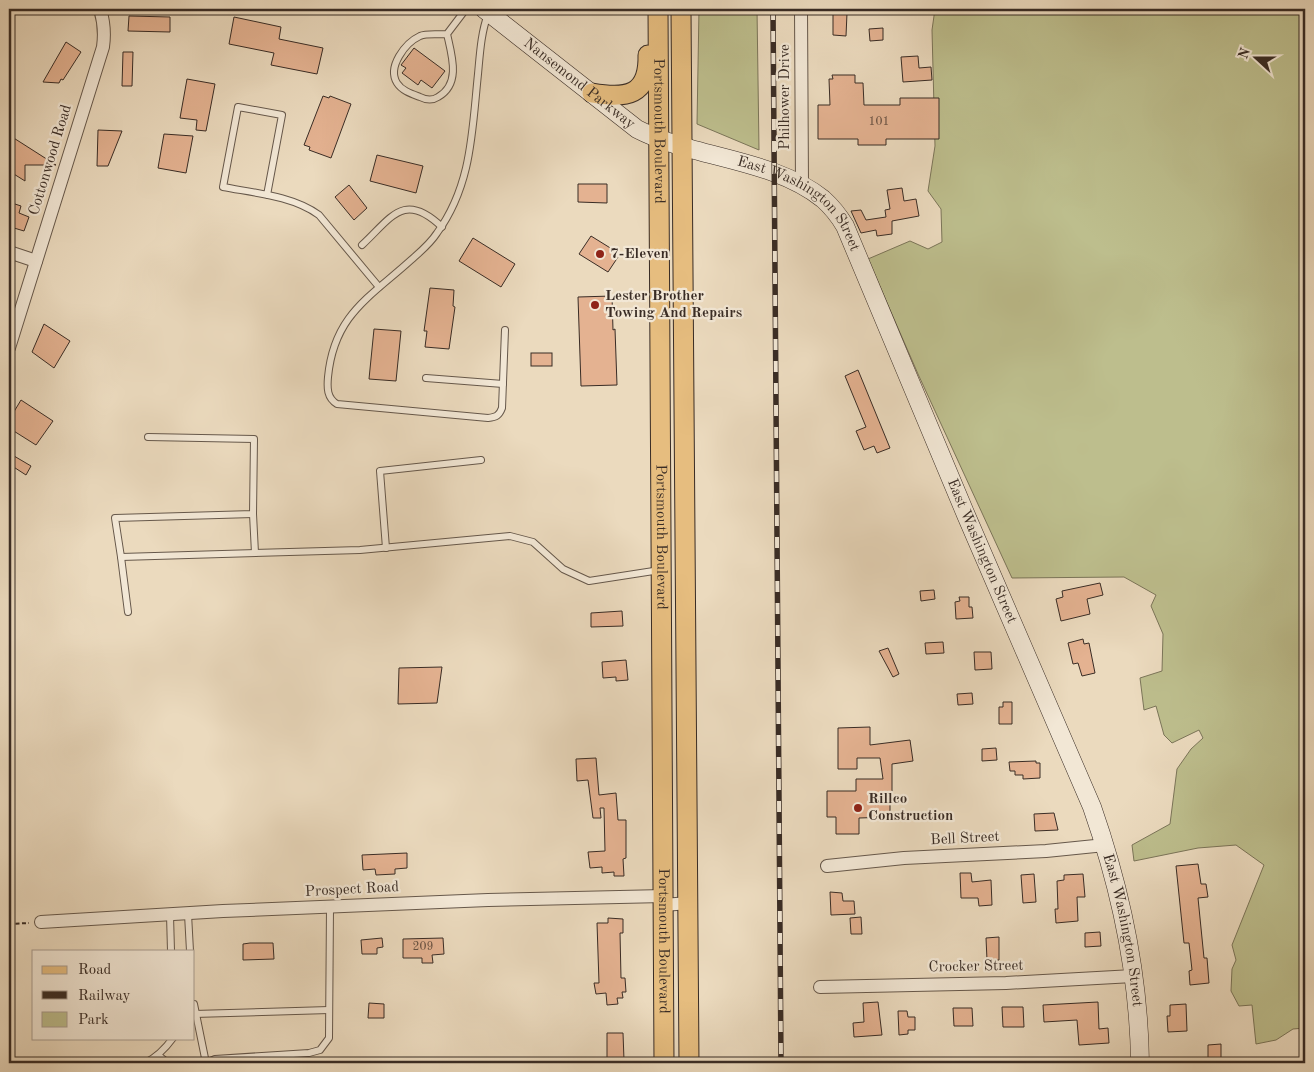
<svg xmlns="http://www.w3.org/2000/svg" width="1314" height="1072" viewBox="0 0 1314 1072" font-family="'Old Standard TT',serif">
	<rect width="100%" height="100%" fill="#ebdabe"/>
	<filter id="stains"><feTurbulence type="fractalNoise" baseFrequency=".004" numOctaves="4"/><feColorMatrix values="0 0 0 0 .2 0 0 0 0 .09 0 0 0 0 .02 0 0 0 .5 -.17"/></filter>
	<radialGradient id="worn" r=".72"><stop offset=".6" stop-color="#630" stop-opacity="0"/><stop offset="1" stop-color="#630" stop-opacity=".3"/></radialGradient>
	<g fill="#bdbe8d" stroke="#7b7559">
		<polygon points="699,9 757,9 759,150 697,124"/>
		<polygon points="935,9 1305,9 1305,1028 1293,1029 1276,1040 1256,1044 1252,1005 1239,1006 1231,991 1232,969 1236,960 1232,945 1264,865 1236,845 1198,848 1134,861 1132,845 1170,824 1177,769 1191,749 1203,738 1199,730 1172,743 1164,735 1156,706 1144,710 1140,678 1162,671 1163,634 1151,606 1156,595 1124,577 1012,578 918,374 868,259 910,241 928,249 942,242 941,209 928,191 935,146 932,30"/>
	</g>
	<g fill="#e4b291" stroke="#392c25">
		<polygon points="833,13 847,13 846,36 833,35"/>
		<polygon points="129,16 170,17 170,32 128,31"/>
		<polygon points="234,17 281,27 279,39 323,48 317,74 271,65 274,53 229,44"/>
		<polygon points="883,28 883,40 870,41 869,29"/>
		<polygon points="66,42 81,52 63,80 61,79 59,83 43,82"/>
		<polygon points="414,48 445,71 432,88 421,80 418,85 402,73 406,68 401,65"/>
		<polygon points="123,52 133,52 132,86 122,86"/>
		<polygon points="918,56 919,68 931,67 932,80 903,82 901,57"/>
		<polygon points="832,75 855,75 855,83 863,83 864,105 900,105 900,98 939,98 939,139 886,139 886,145 858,145 858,139 818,139 818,105 830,105 829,79 833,79"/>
		<polygon points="187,79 215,84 206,131 196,130 197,120 180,118"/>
		<polygon points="323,96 329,98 330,96 351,104 331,158 309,150 310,147 304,145"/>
		<polygon points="98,130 122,131 108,166 97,166"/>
		<polygon points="164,134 193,136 186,173 158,168"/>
		<polygon points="9,135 56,165 25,165 25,181 9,171"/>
		<polygon points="377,155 423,166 416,193 370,181"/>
		<polygon points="578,184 607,184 607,203 578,202"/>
		<polygon points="349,185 367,208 354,220 335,197"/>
		<polygon points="902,188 904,201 916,199 919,216 892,221 892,234 877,236 876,230 861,233 851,211 861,210 866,220 886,217 885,210 890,209 887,190"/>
		<polygon points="9,202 21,206 19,213 29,217 24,231 14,228 11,238 9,237"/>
		<polygon points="591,236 620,254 608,272 579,254"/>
		<polygon points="473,238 515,264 501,287 459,261"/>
		<polygon points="430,288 454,290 453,306 455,307 449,349 425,347 427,331 424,331"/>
		<polygon points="612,296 613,330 615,329 617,385 581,386 578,297"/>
		<polygon points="44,324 70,341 54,368 32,352"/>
		<polygon points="374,329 401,331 396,381 369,379"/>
		<rect x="531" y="353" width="21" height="13"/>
		<polygon points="858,370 890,448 877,453 874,446 864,450 856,431 866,427 845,376"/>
		<polygon points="21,400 53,421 36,445 9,428 9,420"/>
		<polygon points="9,453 31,466 26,475 9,464"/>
		<polygon points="1100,583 1103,595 1087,599 1090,614 1061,621 1056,599 1063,597 1062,591"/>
		<polygon points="934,590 935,599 921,601 920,591"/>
		<polygon points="959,597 969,597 969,607 972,607 973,618 956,619 955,602 960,601"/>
		<polygon points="622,611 623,626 591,627 591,613"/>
		<polygon points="1083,639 1084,644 1089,643 1095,673 1082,676 1078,663 1073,664 1068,643"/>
		<polygon points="943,642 944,653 926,654 925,643"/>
		<polygon points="888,648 899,674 893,677 879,651"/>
		<polygon points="974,652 991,652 992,669 975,670"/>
		<polygon points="626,660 628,680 616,681 616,677 603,678 602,662"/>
		<polygon points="442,667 437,703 398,704 399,668"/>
		<polygon points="972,693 973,704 958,705 957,694"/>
		<polygon points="1003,702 1012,702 1012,724 999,724 999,707 1003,707"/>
		<polygon points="870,727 870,745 910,740 913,761 892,764 892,803 890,803 890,817 859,818 859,834 836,834 836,817 827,817 827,791 856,791 856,779 883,779 880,758 857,758 857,769 838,769 838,728"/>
		<polygon points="996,748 997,760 982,761 982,749"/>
		<polygon points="596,758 599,795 616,793 618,820 626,820 626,858 623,859 624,876 614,876 614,872 602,873 602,867 590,868 588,852 605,851 604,808 600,808 601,818 593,818 588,780 577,781 576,759"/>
		<polygon points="1036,761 1036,763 1040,763 1040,778 1023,779 1023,775 1015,775 1015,771 1010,771 1009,762"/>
		<polygon points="1054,813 1058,830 1035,831 1034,814"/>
		<polygon points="407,853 407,868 395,869 395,874 376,875 375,869 363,870 362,855"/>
		<polygon points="1198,864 1201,884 1206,884 1208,897 1198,898 1204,958 1207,958 1209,983 1190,985 1189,971 1192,970 1189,943 1184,943 1176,866"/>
		<polygon points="960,873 971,873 972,882 991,880 992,905 979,906 978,898 961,898"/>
		<polygon points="1034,874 1036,902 1023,903 1021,875"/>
		<polygon points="1083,874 1085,897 1077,897 1078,921 1056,923 1055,909 1058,909 1057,881 1064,880 1064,875"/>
		<polygon points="830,892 842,893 843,901 854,901 855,914 831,915"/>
		<polygon points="861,917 862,934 851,934 850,918"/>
		<polygon points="608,918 623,919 623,933 620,933 621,978 625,978 626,992 622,992 623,998 617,998 618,1004 607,1005 606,993 596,994 594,983 599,983 597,923 608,923"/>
		<polygon points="1100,932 1101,946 1085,947 1085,933"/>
		<polygon points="999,937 999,960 987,960 986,938"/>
		<polygon points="382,938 383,947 377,948 377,954 362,954 361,940"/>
		<polygon points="443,938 444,954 432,955 433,963 422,963 422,958 403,958 403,939"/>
		<polygon points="250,943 273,943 274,959 243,960 243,944"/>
		<polygon points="878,1002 882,1035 854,1037 853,1023 864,1022 863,1003"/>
		<polygon points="1098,1002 1099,1029 1108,1028 1109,1043 1079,1045 1077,1020 1044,1022 1043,1005"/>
		<polygon points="369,1003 384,1004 384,1018 368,1018"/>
		<polygon points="1186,1004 1187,1031 1168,1032 1167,1016 1170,1016 1170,1005"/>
		<polygon points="1002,1007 1023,1007 1024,1027 1003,1027"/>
		<polygon points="953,1008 972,1008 973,1026 954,1026"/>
		<polygon points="898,1011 907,1011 908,1017 915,1017 915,1030 908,1030 908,1034 899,1035"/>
		<polygon points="607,1033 623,1033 624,1060 607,1060"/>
		<polygon points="1221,1044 1221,1063 1208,1063 1208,1045"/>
	</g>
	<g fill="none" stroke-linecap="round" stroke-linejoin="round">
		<defs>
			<g id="lane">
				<path d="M488 14C481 33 480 53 478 74 472 131 472 185 437 233 430 244 420 252 411 260 369 298 334 315 328 377 327 388 327 398 337 404L488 418C496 417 499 416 502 408L505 330"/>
				<path d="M447 34C439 35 427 33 420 36 405 43 387 67 397 83 402 91 412 94 420 97 426 100 432 101 438 97 461 84 452 56 447 34L466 9"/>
				<path d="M267 195 282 115 238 107 223 187C255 193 293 196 319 215L379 287"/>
				<path d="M362 245C392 217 404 191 442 227"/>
				<polyline points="426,378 503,384"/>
				<polyline points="148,437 254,439 253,514 115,518 121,557 360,550 510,536 533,542 563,569 589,581 660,570"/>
				<polyline points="253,514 255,553"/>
				<polyline points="386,548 380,471 481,460"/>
				<polyline points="121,557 128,612"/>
				<polyline points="188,914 190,951"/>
				<polyline points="170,915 171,951"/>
				<polyline points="194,1004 206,1063"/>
				<polyline points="194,1014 329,1010"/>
				<polyline points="158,1055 168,1063"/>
				<path d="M145 1063C157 1057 165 1049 173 1038"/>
				<polyline points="206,1063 215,1059 309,1053 320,1050 329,1038 330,908"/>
			</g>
			<g id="street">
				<polyline points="801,9 802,185"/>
				<polyline points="9,252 36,261"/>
				<path d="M9 348 103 47C105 33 104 22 100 9"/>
				<polyline points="827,866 904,858 1046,851 1105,845"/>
				<polyline points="664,905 688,903"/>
				<polyline points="41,922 223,911 488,900 664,896"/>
				<polyline points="820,987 1006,983 1133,976"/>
			</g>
			<g id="secondary">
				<path id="s1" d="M484 9 637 129C695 159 772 158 823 199 832 207 839 216 845 226L966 515 1092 807C1121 890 1139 975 1140 1063"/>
			</g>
			<g id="primary">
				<path id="s2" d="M658 9 664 1063"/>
				<polyline points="681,9 689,1063"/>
				<path d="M592 93C626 99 649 96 648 55"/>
			</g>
		</defs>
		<use href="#lane" stroke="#66584b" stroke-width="8"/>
		<use href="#street" stroke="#66584b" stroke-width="14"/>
		<use href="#secondary" stroke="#392c25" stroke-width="19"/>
		<use href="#primary" stroke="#392c25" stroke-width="21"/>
		<polyline stroke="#392c25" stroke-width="2" stroke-dasharray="4 2.5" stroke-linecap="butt" points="9,924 29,923"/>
		<use href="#lane" stroke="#f2e7d5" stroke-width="6"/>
		<use href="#street" stroke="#f2e7d5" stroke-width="12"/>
		<use href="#secondary" stroke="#f2e7d5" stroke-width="18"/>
		<use href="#primary" stroke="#e6bd7f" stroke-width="19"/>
		<defs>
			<polyline id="rail" points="773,9 781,1063"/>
		</defs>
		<use href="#rail" stroke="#392c25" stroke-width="5.5"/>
		<use href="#rail" stroke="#f2e7d5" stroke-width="4" stroke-dasharray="11" stroke-linecap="butt"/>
	</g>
	<g fill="#8f2418" stroke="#f2e7d5" stroke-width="2">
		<circle cx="600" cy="254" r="5"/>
		<circle cx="595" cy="305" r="5"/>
		<circle cx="858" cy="808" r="5"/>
	</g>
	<g text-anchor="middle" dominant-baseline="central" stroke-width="4.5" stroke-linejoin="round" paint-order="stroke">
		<g font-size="12" fill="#644e40">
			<text x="879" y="122">101</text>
			<text x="423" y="947">209</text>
		</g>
		<g font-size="15" fill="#392c25" stroke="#f2e7d5">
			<text stroke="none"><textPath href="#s1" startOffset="121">Nansemond Parkway</textPath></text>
			<text transform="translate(785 97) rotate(-90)">Philhower Drive</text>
			<text stroke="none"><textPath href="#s2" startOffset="122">Portsmouth Boulevard</textPath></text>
			<text transform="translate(51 160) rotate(-73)">Cottonwood Road</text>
			<text stroke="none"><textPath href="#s1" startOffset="378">East Washington Street</textPath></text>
			<text stroke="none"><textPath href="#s2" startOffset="528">Portsmouth Boulevard</textPath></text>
			<text stroke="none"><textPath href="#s1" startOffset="782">East Washington Street</textPath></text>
			<text transform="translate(965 839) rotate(-3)">Bell Street</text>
			<text transform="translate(352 890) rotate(-3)">Prospect Road</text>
			<text stroke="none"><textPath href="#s1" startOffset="1188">East Washington Street</textPath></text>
			<text stroke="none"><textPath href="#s2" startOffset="932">Portsmouth Boulevard</textPath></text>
			<text transform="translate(976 967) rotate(-1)">Crocker Street</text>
		</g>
		<g font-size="15" font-weight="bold" fill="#392c25" stroke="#f2e7d5" text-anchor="start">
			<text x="610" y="254">7-Eleven</text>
			<text x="605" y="296">Lester Brother<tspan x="605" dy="17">Towing And Repairs</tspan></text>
			<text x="868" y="799">Rillco<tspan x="868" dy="17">Construction</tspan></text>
		</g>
	</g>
	<rect width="1314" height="1072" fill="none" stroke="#ebdabe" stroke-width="30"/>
	<rect x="10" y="10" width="1294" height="1052" fill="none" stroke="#392c25" stroke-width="2.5"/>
	<rect x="15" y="15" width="1284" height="1042" fill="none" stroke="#392c25"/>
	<rect x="32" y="950" width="162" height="90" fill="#f2e7d5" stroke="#a89c8f"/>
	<rect x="42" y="966" width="25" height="8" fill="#e6bd7f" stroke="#a89c8f"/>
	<text x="78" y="974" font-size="15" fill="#392c25">Road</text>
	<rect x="42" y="991" width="25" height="8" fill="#392c25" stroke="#a89c8f"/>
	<text x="78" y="1000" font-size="15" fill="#392c25">Railway</text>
	<rect x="42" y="1012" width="25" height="15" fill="#bdbe8d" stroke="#a89c8f"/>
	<text x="78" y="1024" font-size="15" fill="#392c25">Park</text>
	<g transform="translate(1256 58) rotate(291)" stroke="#f2e7d5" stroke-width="4" paint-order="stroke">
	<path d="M0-4L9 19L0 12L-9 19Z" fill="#392c25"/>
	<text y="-8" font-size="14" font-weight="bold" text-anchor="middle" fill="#392c25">N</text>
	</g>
	<rect width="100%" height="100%" filter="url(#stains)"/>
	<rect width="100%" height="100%" fill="url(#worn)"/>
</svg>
